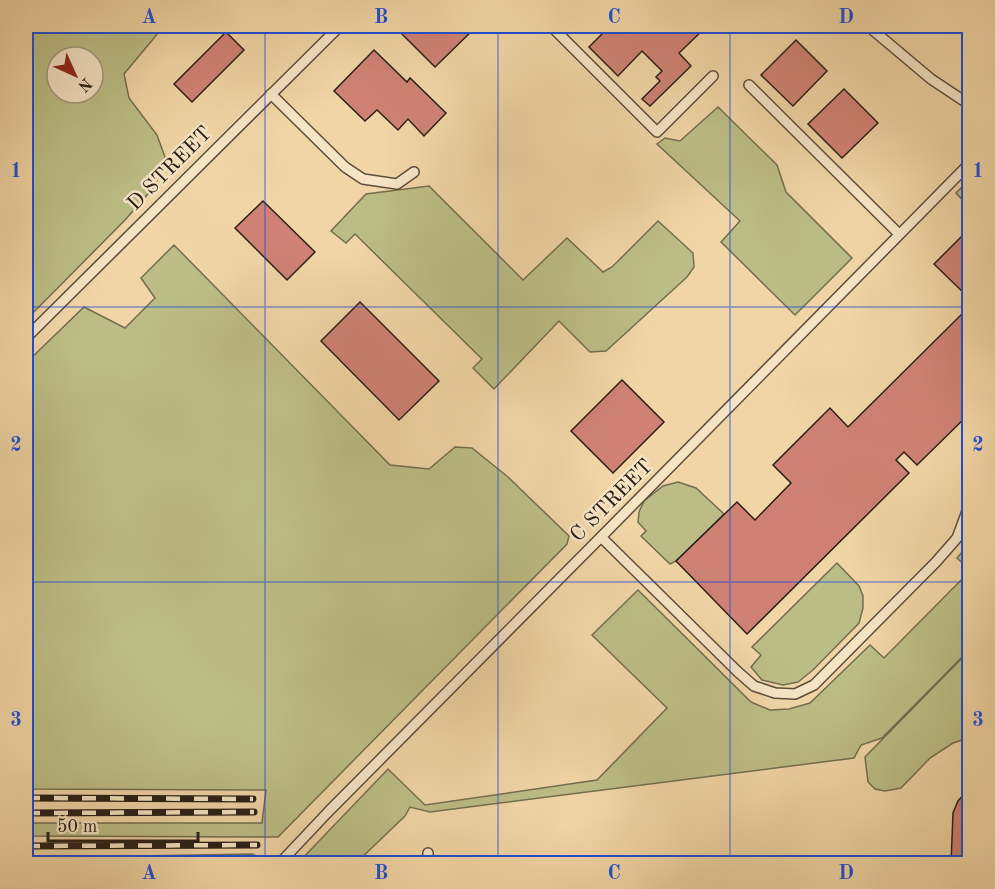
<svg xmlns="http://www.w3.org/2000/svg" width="995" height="889" viewBox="0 0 995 889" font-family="'Old Standard TT',serif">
	<rect width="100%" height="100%" fill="#f1d5a6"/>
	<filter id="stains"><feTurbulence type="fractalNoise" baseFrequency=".00333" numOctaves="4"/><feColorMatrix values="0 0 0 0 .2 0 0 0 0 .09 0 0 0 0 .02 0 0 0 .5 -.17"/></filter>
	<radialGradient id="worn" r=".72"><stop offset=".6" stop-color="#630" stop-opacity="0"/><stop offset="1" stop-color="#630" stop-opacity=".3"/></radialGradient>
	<g fill="#bcbd86" stroke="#736e4f" stroke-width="1.5" fill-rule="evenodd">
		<path d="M26 26H164L124 74 129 98 157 135 165 157 155 186 125 220 26 320ZM57 57H93V93H57Z"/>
		<polygon points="718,107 777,165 786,192 852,258 795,315 721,242 740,221 657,144 665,138 680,141"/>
		<polygon points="969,180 969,207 956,193"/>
		<polygon points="429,186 523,280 567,238 603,272 612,267 658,221 693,253 694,267 687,277 606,351 590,352 559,321 494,389 473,368 482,359 355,234 346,243 331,231 366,194"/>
		<polygon points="174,245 390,465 429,469 455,447 472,448 508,477 569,536 567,544 278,837 26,836 26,823 262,823 266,790 26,789 26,363 84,307 125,328 155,298 141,278"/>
		<polygon points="678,482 696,488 724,514 676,561 670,564 641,536 646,531 638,522 639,512 644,501 663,486"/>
		<polygon points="969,544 969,569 957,558"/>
		<polygon points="837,563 859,586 863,596 863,608 859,623 813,670 798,682 783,685 762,680 751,667 761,655 752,647"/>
		<polygon points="969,572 969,650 882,738 861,745 854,758 430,812 410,807 405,816 356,863 298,863 388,769 425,805 597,780 667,708 592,635 638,590 751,702 770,710 789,709 810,703 870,645 884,658"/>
		<polygon points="969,651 969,738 953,743 930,758 901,788 885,791 875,789 868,782 865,757"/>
		<polygon points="252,854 261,858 254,864 26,863 26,858"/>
	</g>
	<g fill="#cf8274" stroke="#2a2018" stroke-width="1.5">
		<polygon points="400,26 477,26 435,67 397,29"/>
		<polygon points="610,26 707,26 679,53 691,66 650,106 642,99 660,81 656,77 662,71 642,51 618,76 589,47"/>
		<polygon points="226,32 244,50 192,102 174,84"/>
		<polygon points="796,40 827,71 793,106 761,75"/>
		<polygon points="374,50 407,82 410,78 446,113 424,136 408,119 398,130 377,110 365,121 334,91"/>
		<polygon points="844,89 878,123 842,158 808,124"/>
		<polygon points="263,201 315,252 287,280 235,228"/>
		<polygon points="970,228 970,299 934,264"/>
		<polygon points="360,302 439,381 399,420 321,341"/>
		<polygon points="970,306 970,413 917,465 904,452 896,460 909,473 747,634 676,561 737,502 755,520 791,483 773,465 830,408 848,427"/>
		<polygon points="622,380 664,422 613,473 571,431"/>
		<polygon points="970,790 970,864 951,864 953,813 958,801 965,793"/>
	</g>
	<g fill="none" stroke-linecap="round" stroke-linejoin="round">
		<defs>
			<g id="lane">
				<polyline points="551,26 657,132 713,76"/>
				<polyline points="868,26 931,79 970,105"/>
				<polyline points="962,26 970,35"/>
				<polyline points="749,85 899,234"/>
				<polyline points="271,94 345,167 363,179 397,184 414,172"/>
				<polyline points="26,338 340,26"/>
				<polyline points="601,537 738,672 754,686 775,693 795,694 814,685 936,562 957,538 967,511 970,466"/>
				<polyline points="279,864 330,810 601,537 970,163"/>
				<polyline points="428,864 428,853"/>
			</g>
		</defs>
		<use href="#lane" stroke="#5c4d3c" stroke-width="12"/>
		<use href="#lane" stroke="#f6e4c5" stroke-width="9"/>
		<defs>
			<g id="rail">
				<polyline points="26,798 253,799"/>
				<polyline points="26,813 254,812"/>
				<polyline points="26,846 257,845"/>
			</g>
		</defs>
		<use href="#rail" stroke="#2a2018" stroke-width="7"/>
		<use href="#rail" stroke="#f6e4c5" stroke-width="4.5" stroke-dasharray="14" stroke-linecap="butt"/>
	</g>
	<path fill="none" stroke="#1d4ed8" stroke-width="1.5" stroke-opacity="0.55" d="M265 26V864M498 26V864M730 26V864M26 307H970M26 582H970"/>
	<g text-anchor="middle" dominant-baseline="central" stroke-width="5" stroke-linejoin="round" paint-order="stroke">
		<g font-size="21" fill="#2a2018" stroke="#f6e4c5">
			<text transform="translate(170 169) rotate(-45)">D STREET</text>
			<text transform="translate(612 501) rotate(-45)">C STREET</text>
		</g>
	</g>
	<rect width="995" height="889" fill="none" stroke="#f1d5a6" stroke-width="66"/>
	<g transform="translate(75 75) rotate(135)"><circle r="28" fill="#f6e4c5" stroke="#a49680" stroke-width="1.5"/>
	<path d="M0-4.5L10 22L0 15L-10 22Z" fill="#8f2418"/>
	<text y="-9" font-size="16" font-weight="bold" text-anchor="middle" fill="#2a2018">N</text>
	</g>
	<path d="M48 832v9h150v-9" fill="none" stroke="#2a2018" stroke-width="3"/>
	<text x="57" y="832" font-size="18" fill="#2a2018" stroke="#f6e4c5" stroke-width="4.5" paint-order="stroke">50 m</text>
	<rect x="33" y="33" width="929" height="823" fill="none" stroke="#1d4ed8" stroke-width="2"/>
	<g font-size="20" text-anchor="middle" font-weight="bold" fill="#1d4ed8">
		<text x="149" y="23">A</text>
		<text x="381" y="23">B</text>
		<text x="614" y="23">C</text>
		<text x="846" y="23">D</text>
		<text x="16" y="177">1</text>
		<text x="978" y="177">1</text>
		<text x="16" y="451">2</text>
		<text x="978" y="451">2</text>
		<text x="16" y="726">3</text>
		<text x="978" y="726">3</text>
		<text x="149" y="879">A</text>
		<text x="381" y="879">B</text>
		<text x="614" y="879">C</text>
		<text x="846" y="879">D</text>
	</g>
	<rect width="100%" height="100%" filter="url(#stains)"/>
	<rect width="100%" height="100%" fill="url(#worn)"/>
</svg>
